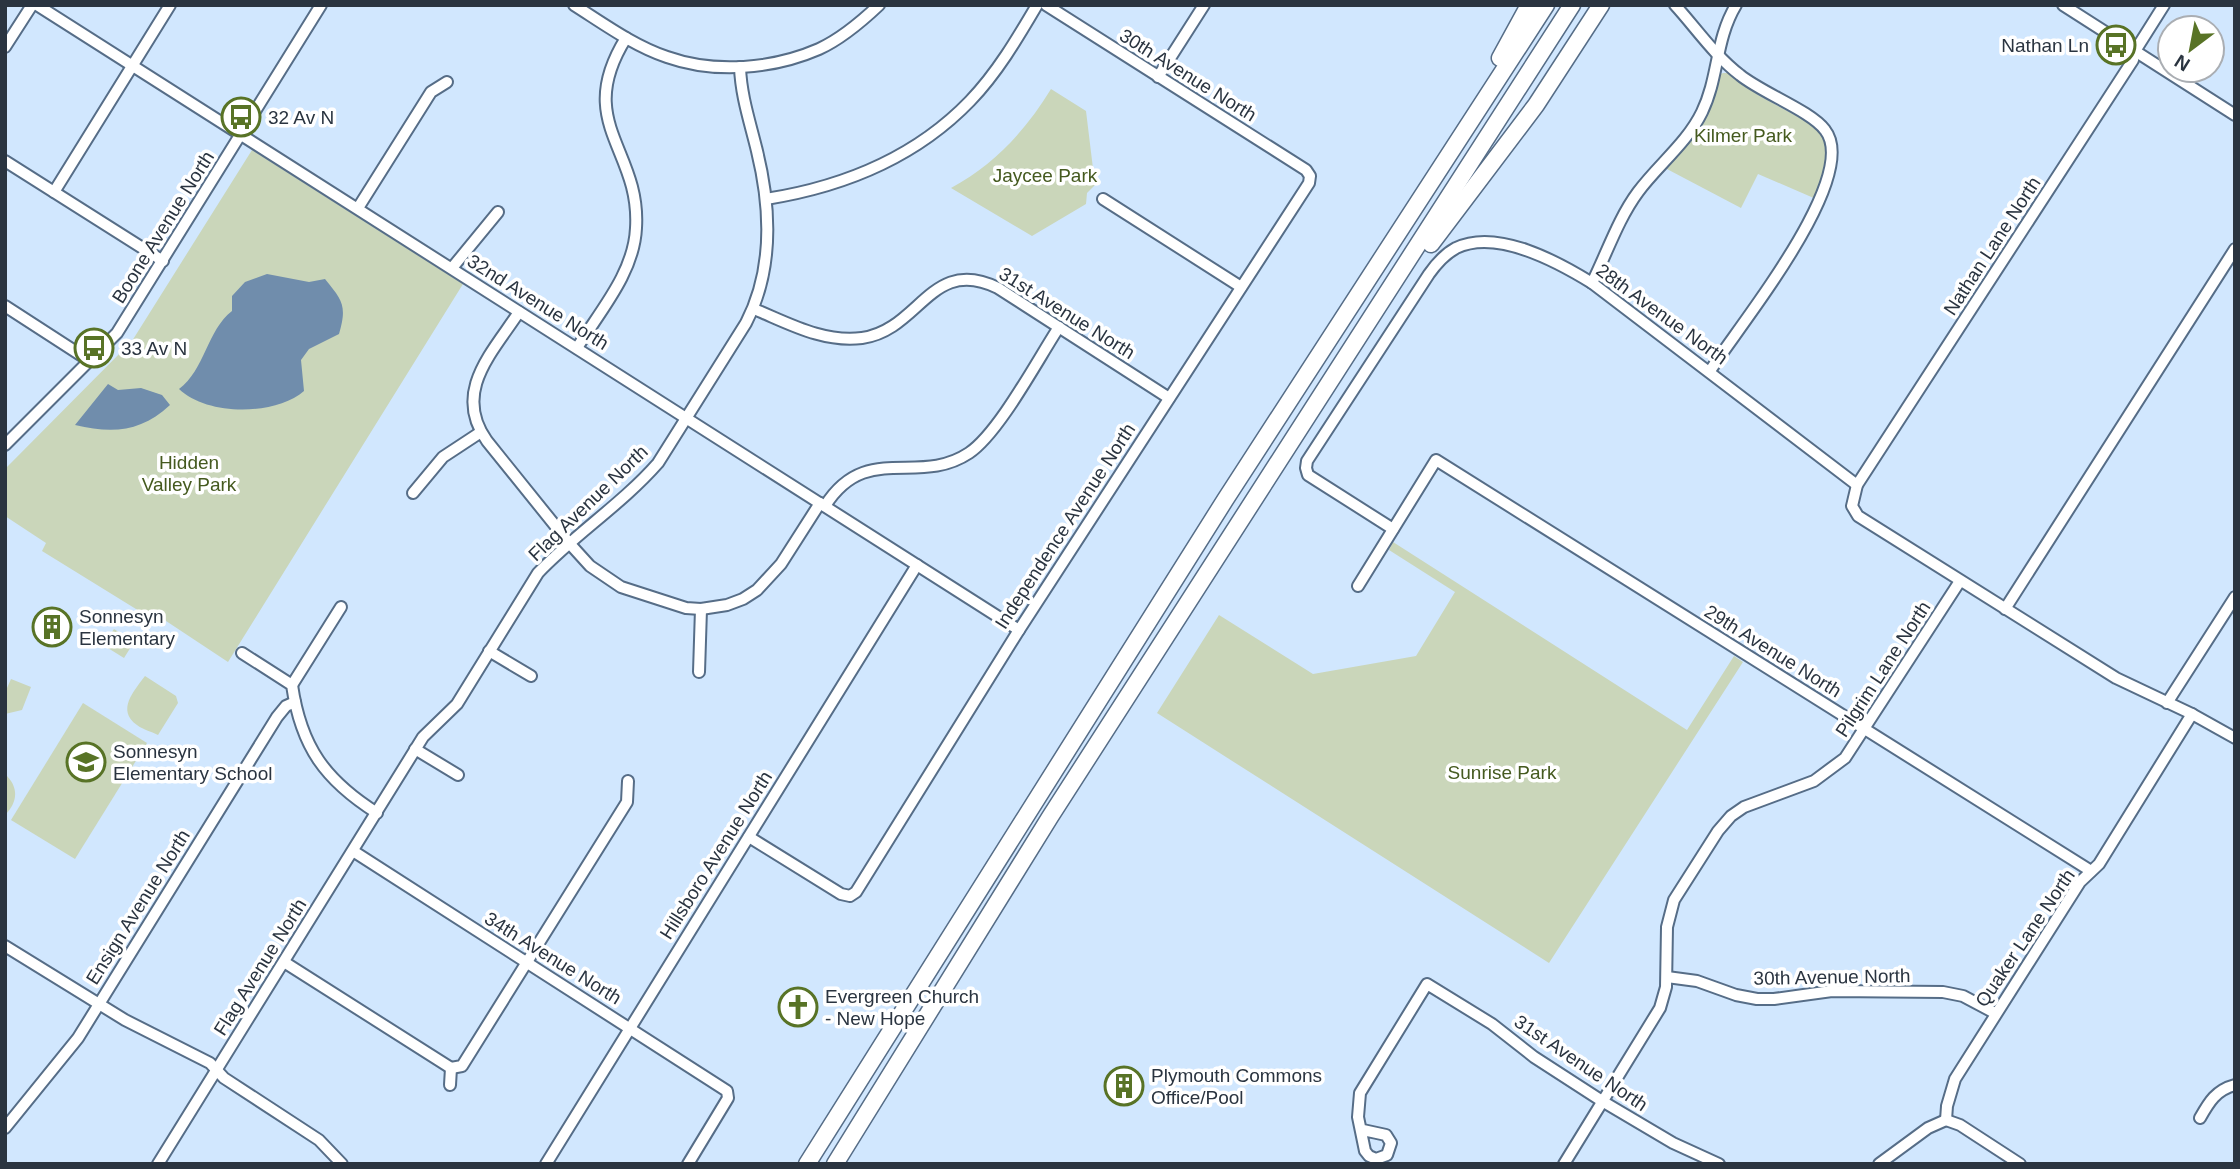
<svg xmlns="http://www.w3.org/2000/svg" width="2240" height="1169" viewBox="0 0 2240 1169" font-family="Arial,sans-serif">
	<rect width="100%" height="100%" fill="#d1e7fe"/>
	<g fill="#cad6ba">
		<path d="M1723 73H1728L1758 95 1815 126C1835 148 1823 174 1816 199L1758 174 1741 208 1665 168C1697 133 1706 121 1719 75Z"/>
		<path d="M1051 89 1086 111 1095 185 1087 193 1086 204 1032 236 951 188C994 165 1026 130 1051 89Z"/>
		<polygon points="252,150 463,284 228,662 160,617 157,622 42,551 46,543 5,516 5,469 132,341"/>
		<polygon points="1393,542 1687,730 1734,656 1743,662 1549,963 1157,713 1219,615 1313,674 1416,656 1455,592 1389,550"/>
		<polygon points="114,629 134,642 124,658 103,645"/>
		<path d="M145 676 176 696 178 703 158 735C151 731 143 730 137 725 116 710 134 691 145 676Z"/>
		<polygon points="11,679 31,687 22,710 5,714 5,687 7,688"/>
		<polygon points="83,703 147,743 75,859 11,820"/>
		<path d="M5 774C19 787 18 802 5 815Z"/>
	</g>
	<g fill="#708dac">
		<path d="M267 274 309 282 325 279C343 301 347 306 339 334L309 349 301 360 304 391C275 416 207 416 179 389 205 370 207 330 232 311V296L245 282Z"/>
		<path d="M108 384 118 390 141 388 162 395 170 405C141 432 113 434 75 425Z"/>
	</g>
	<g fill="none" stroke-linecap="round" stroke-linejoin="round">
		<defs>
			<g id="minor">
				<polyline points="37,5 1019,630"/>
				<path d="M574 5C604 24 634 46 667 57 715 74 773 69 819 49 841 39 861 22 879 5"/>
				<path d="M1675 5C1696 28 1715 56 1740 75 1762 93 1811 111 1825 130 1862 177 1737 328 1710 371"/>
				<polyline points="2063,5 2235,115"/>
				<polyline points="2164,5 2135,51 2133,60 1857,485 1852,506 1858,516 2116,678 2192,714 2235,738"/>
				<polyline points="5,47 32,5"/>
				<polyline points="1158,77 1204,5"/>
				<polyline points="5,161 163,261"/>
				<polyline points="54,192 170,5"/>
				<path d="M766 199C842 187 915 158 970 101 997 73 1017 39 1037 5"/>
				<polyline points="1103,199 1241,287"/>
				<polyline points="358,208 431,92 447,82"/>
				<polyline points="452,268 498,212"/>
				<path d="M1592 283C1607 253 1618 219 1638 192 1658 165 1687 143 1702 112 1719 77 1715 40 1736 5"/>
				<polyline points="5,306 90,361"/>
				<path d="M754 309C788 323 823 343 862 338 920 330 931 255 998 288L1169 398"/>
				<path d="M519 312C492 353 452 392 487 441L570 544 590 566 621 587 686 608 701 609 727 605 743 599 757 590 781 564 820 503"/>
				<path d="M577 348C600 311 634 273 636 228 641 149 573 123 626 38"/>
				<polyline points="5,445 117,333 321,5"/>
				<polyline points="413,493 443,457 481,432"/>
				<path d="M825 506C866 441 918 487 969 453 999 433 1038 359 1059 327"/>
				<path d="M1393 529 1308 475 1306 468 1307 461 1429 274C1436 264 1445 254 1456 248 1497 228 1558 262 1592 283L1857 485"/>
				<polyline points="1358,586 1436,460 2091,871"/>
				<polyline points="2005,609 2235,249"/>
				<polyline points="489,651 531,676"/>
				<path d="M242 653 292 685C301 747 325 780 377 813"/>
				<polyline points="699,672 701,609"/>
				<polyline points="292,685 341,607"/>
				<polyline points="2167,703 2235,597"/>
				<polyline points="415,749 458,775"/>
				<polyline points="749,837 841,894 850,896 856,892 1019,630 1309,183 1310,176 1306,170 1046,5"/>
				<polyline points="353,851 727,1091 728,1098 688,1164"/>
				<polyline points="5,946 125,1020 210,1063 224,1078 319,1140 342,1164"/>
				<polyline points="284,962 451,1068"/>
				<polyline points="1667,977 1697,981 1736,995 1757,999 1774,999 1832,991 1943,992 1963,996 1995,1013"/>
				<polyline points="451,1068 462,1066 627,802 628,781"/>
				<polyline points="450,1085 451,1068"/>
				<path d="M2200 1118C2209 1102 2216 1090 2235 1085"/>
				<polyline points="1946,1120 1947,1106 1955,1079 2080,882 2099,864 2192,714"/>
				<polyline points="1946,1120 1960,1125 2020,1164"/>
				<polyline points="5,1128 78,1038 277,717 286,706 295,702"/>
				<polyline points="1363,1130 1386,1135 1391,1143 1387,1155 1376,1159 1369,1156 1365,1151 1358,1117 1360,1093 1427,984 1492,1024 1534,1057 1602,1101 1673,1143 1719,1164"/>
				<path d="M158 1164 423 737 457 704 538 573C575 534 622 504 658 463L746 323C774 269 771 208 757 151 750 122 741 96 740 67"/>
				<polyline points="546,1164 917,565"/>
				<polyline points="1564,1164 1660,1008 1666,987 1667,927 1674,900 1718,831 1731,816 1744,807 1814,781 1845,758 1960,581"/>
				<polyline points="1879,1164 1928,1128 1946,1120"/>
			</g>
			<g id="highway">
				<polyline points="1500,58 1529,5"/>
				<polyline points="1431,244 1536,105 1601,5"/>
				<polyline points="807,1164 1225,500 1546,5"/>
				<polyline points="835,1164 1050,817 1572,5"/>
			</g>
		</defs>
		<use href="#minor" stroke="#566d87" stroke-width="14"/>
		<use href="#highway" stroke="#566d87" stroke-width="19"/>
		<use href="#minor" stroke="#fff" stroke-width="10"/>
		<use href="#highway" stroke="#fff" stroke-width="16"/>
	</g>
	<defs>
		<symbol id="bus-ring" viewBox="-11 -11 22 22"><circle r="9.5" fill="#fff" stroke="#587326" stroke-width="1.5"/><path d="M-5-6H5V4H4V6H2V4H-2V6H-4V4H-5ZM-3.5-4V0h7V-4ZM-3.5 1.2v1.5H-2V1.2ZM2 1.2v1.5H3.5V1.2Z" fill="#587326"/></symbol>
		<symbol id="building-ring" viewBox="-11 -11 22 22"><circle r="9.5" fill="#fff" stroke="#587326" stroke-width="1.5"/><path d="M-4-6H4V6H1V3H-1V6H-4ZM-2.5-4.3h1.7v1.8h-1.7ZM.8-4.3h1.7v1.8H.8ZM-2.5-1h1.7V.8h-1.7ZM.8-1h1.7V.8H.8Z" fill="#587326"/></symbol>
		<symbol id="school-ring" viewBox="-11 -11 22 22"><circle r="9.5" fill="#fff" stroke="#587326" stroke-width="1.5"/><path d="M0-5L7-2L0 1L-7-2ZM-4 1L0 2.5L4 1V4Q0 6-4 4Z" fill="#587326"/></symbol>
		<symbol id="church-ring" viewBox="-11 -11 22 22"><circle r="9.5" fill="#fff" stroke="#587326" stroke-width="1.5"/><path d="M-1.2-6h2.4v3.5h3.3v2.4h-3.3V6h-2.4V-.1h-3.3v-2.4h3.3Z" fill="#587326"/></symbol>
	</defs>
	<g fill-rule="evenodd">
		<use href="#bus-ring" x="2094" y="23" width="44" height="44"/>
		<use href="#bus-ring" x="219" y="95" width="44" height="44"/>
		<use href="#bus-ring" x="72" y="326" width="44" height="44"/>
		<use href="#building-ring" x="30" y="605" width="44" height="44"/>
		<use href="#school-ring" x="64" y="740" width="44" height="44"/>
		<use href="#church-ring" x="776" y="985" width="44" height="44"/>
		<use href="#building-ring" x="1102" y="1064" width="44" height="44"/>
	</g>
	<g text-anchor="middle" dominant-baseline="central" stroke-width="7" stroke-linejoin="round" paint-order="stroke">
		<g font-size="19" fill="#2a3440" stroke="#fff" text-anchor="start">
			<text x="2089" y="45" text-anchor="end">Nathan Ln</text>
			<text x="268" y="117">32 Av N</text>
			<text x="121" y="348">33 Av N</text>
			<text x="79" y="616">Sonnesyn<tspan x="79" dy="22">Elementary</tspan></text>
			<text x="113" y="751">Sonnesyn<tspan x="113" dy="22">Elementary School</tspan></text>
			<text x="825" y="996">Evergreen Church<tspan x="825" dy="22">- New Hope</tspan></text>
			<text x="1151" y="1075">Plymouth Commons<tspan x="1151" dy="22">Office/Pool</tspan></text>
		</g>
		<g font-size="19" fill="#2a3440" stroke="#fff">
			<text transform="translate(1188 75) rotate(32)">30th Avenue North</text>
			<text transform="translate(163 227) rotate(-58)">Boone Avenue North</text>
			<text transform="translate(1992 246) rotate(-57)">Nathan Lane North</text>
			<text transform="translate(538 302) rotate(32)">32nd Avenue North</text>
			<text transform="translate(1067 313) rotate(32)">31st Avenue North</text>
			<text transform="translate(1662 314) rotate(36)">28th Avenue North</text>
			<text transform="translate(588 503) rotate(-44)">Flag Avenue North</text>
			<text transform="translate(1065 526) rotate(-57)">Independence Avenue North</text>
			<text transform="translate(1773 651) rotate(32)">29th Avenue North</text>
			<text transform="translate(1883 669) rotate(-57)">Pilgrim Lane North</text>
			<text transform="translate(716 855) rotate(-58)">Hillsboro Avenue North</text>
			<text transform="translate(138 907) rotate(-58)">Ensign Avenue North</text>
			<text transform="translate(2025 938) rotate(-56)">Quaker Lane North</text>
			<text transform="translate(553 958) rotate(32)">34th Avenue North</text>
			<text transform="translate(260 967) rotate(-58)">Flag Avenue North</text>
			<text transform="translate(1832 977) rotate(-1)">30th Avenue North</text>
			<text transform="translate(1581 1063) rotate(34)">31st Avenue North</text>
		</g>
		<g font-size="19" fill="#455a1f" stroke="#fff">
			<text x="1743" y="135">Kilmer Park</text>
			<text x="1045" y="175">Jaycee Park</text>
			<text x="189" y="462">Hidden<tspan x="189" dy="22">Valley Park</tspan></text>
			<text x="1502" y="772">Sunrise Park</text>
		</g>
	</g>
	<rect width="2240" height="1169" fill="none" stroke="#2a3440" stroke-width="14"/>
	<g transform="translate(2191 49) rotate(212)"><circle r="33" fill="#ffffff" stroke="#aaaeb3" stroke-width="2"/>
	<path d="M0-5L12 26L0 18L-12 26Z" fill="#587326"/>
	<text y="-10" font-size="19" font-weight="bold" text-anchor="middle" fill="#2a3440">N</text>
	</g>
</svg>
